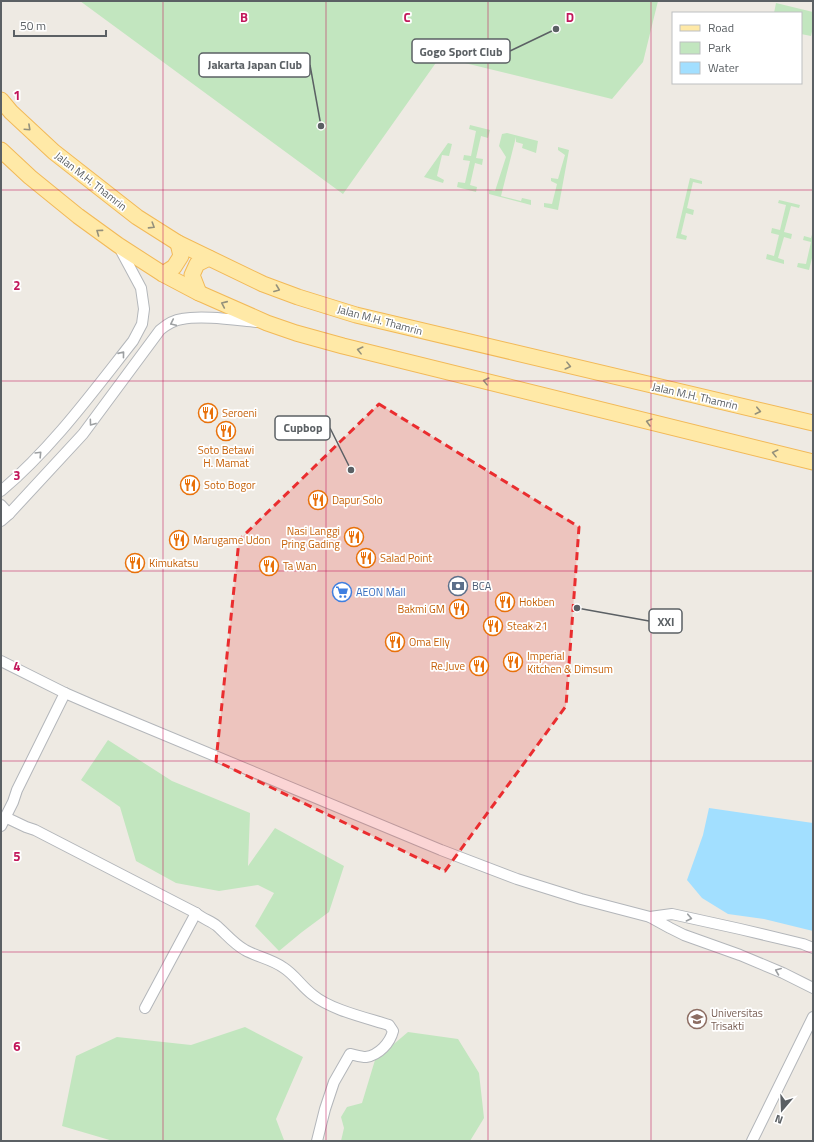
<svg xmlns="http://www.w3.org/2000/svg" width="814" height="1142" viewBox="0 0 814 1142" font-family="'Titillium Web',sans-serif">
	<rect width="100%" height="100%" fill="#eeeae3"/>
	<g fill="#c2e6bf">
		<polygon points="80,1 658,1 643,62 612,99 440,57 343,194"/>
		<polygon points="776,3 813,12 813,27 811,36 801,34 801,13 774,13"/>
		<polygon points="470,125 490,130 488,138 481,136 476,158 483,159 482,165 475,163 470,185 477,187 476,192 457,187 458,182 465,183 470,161 463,160 464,155 471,156 476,131 469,129"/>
		<polygon points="507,133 538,141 536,153 522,148 523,144 516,142 516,137 501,196 521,201 522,198 531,200 531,205 489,194 489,190 495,191 506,157 499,146 502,134"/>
		<polygon points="448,143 452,144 449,156 442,155 437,176 444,180 443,183 424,177"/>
		<polygon points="558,147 569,150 558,210 544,207 544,203 552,204 557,184 551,181 551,178 558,179 565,155 558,150"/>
		<polygon points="690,178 702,181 702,184 693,182 687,208 694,210 693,215 686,213 681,234 687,236 686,240 676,238"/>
		<polygon points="779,200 800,205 799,208 791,206 784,232 792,234 791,239 784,237 778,258 784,260 784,264 766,259 767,254 774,256 779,235 771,233 772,228 780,230 786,205 778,203"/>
		<polygon points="813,231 813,254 809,270 797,267 798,263 806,264 811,242 803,240 804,236 811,238"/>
		<polygon points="108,740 172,781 250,813 248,866 275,828 344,866 329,912 302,932 279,951 255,926 274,893 258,885 219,891 176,883 136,861 120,807 81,780"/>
		<polygon points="245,1027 303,1057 276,1119 284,1140 283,1141 113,1141 62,1126 76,1056 117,1037 191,1045"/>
		<polygon points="408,1032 458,1039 479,1073 484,1118 470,1141 341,1141 344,1128 341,1117 347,1107 362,1103 375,1060"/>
	</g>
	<polygon fill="#a2dfff" points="709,808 813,823 813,931 764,919 728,914 702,898 687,880 703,835"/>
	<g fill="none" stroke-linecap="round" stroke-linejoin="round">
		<defs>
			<g id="minor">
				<path d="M1 491C52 448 92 393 133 341L142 324 144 309 141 288 119 247"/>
				<polyline points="1,505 9,514"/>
				<path d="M1 521 9 514 83 434 160 330C166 325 173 320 182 319 203 315 235 320 257 322"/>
				<polyline points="1,661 65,693 95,706 441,850 517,879 581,899 650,917 670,928 684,935 740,955 783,973 813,988"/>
				<path d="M5 817 26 827 35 830 196 913C203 919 211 921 217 926 226 934 234 944 245 950 257 957 272 959 284 968 295 975 302 987 313 995 331 1010 367 1018 389 1025L393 1031C390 1043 379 1055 366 1057 361 1057 355 1055 350 1054L334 1082 325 1109 317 1141"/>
				<polyline points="1,826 13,802 17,790 65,693"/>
				<polyline points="650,917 672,914 740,929 803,944 813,948"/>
				<polyline points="145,1008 196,913"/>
				<polyline points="752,1141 813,1017"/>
			</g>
			<g id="primary">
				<polyline points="1,100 11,112 54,152 137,217 178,243 263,284 298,297 356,315 813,423"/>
				<polyline points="1,150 30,177 78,216 118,245 163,274 199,293 267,323 296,333 343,346 813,462"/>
				<polyline points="163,274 174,267 181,256 178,243"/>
				<polyline points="199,293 192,275 197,264 209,258"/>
			</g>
		</defs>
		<use href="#minor" stroke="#b3b6ba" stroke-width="12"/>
		<use href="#primary" stroke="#f2b958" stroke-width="17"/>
		<use href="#minor" stroke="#fff" stroke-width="10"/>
		<use href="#primary" stroke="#ffe9a7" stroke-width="15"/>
	</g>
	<defs><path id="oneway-chevron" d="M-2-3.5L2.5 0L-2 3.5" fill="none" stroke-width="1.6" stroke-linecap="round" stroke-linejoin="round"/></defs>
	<g stroke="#94907b">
		<use href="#oneway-chevron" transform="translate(28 128) rotate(43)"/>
		<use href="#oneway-chevron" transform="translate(152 226) rotate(32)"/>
		<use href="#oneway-chevron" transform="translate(99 232) rotate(-144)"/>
		<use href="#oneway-chevron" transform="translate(277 289) rotate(21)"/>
		<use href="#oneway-chevron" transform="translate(224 304) rotate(-156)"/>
		<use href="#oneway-chevron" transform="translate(360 350) rotate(-166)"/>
		<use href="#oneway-chevron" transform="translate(568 366) rotate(14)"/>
		<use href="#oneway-chevron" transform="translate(486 381) rotate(-166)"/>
		<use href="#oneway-chevron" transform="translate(758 411) rotate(13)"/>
		<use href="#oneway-chevron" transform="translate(649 422) rotate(-165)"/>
		<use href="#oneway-chevron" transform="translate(775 453) rotate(-166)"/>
	</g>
	<g stroke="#9da0a2">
		<use href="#oneway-chevron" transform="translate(173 323) rotate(155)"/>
		<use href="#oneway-chevron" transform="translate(122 354) rotate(-51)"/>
		<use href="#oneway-chevron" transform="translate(92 423) rotate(126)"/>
		<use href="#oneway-chevron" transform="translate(39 454) rotate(-46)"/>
		<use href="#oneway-chevron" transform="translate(689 918) rotate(12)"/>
		<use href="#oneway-chevron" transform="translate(778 971) rotate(-158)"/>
	</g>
	<path fill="#ea2d2f" fill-opacity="0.2" stroke="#ea2d2f" stroke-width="3" stroke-dasharray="8 5" stroke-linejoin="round" d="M379 404 579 527 566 706 445 871 216 761 239 540Z"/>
	<path fill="none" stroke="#c2185b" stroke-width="1" stroke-opacity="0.55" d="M163 1V1141M326 1V1141M488 1V1141M651 1V1141M1 190H813M1 381H813M1 571H813M1 761H813M1 952H813"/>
	<defs>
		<symbol id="restaurant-ring" viewBox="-11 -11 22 22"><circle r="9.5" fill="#fff" stroke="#e8710a" stroke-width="1.5"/><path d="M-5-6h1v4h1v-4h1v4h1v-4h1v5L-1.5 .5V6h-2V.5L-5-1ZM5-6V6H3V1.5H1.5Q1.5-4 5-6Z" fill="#e8710a"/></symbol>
		<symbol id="bank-ring" viewBox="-11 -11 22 22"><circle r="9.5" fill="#fff" stroke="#5c6f8a" stroke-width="1.5"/><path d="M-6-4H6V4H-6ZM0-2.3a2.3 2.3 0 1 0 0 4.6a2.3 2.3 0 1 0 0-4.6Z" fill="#5c6f8a"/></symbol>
		<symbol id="supermarket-ring" viewBox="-11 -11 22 22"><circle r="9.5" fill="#fff" stroke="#3f7fe0" stroke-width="1.5"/><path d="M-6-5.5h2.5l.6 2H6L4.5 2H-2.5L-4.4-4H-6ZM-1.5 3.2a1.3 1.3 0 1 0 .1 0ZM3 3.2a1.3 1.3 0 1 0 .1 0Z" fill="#3f7fe0"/></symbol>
		<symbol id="university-ring" viewBox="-11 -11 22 22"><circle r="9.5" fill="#fff" stroke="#8d6e63" stroke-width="1.5"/><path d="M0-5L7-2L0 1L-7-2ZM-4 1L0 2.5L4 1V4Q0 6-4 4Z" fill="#8d6e63"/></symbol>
	</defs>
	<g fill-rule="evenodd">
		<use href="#restaurant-ring" x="197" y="402" width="22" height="22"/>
		<use href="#restaurant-ring" x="215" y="420" width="22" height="22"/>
		<use href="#restaurant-ring" x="179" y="474" width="22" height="22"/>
		<use href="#restaurant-ring" x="307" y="489" width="22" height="22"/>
		<use href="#restaurant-ring" x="343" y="526" width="22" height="22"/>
		<use href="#restaurant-ring" x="168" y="529" width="22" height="22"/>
		<use href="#restaurant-ring" x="355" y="547" width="22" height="22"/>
		<use href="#restaurant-ring" x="124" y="552" width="22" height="22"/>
		<use href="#restaurant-ring" x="258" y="555" width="22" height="22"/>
		<use href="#bank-ring" x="447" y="575" width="22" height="22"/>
		<use href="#supermarket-ring" x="331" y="581" width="22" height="22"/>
		<use href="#restaurant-ring" x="494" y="591" width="22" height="22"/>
		<use href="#restaurant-ring" x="448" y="598" width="22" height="22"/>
		<use href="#restaurant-ring" x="482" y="615" width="22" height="22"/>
		<use href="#restaurant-ring" x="384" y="631" width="22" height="22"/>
		<use href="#restaurant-ring" x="502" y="651" width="22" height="22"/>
		<use href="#restaurant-ring" x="468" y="655" width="22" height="22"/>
		<use href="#university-ring" x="686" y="1008" width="22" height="22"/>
	</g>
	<g text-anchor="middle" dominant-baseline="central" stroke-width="3.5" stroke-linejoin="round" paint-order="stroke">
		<g font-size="11" fill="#5b6064" stroke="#fff">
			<text transform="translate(91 181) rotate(38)">Jalan M.H. Thamrin</text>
			<text transform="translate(380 320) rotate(15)">Jalan M.H. Thamrin</text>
			<text transform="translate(695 396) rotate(13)">Jalan M.H. Thamrin</text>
		</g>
		<g font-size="11" fill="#c56008" stroke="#fff" text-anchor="start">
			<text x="222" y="413">Seroeni</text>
			<text x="226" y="450" text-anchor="middle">Soto Betawi<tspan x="226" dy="13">H. Mamat</tspan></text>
			<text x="204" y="485">Soto Bogor</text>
			<text x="332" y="500">Dapur Solo</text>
			<text x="340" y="531" text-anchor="end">Nasi Langgi<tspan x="340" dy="13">Pring Gading</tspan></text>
			<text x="193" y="540">Marugame Udon</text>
			<text x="380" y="558">Salad Point</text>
			<text x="149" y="563">Kimukatsu</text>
			<text x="283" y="566">Ta Wan</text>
			<text x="519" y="602">Hokben</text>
			<text x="445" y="609" text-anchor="end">Bakmi GM</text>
			<text x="507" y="626">Steak 21</text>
			<text x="409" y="642">Oma Elly</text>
			<text x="527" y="656">Imperial<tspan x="527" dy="13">Kitchen &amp; Dimsum</tspan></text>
			<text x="465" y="666" text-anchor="end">Re.Juve</text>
		</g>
		<g font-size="11" fill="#4e5e75" stroke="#fff" text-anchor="start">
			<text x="472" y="586">BCA</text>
		</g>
		<g font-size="11" fill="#366cbe" stroke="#fff" text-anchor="start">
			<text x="356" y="592">AEON Mall</text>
		</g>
		<g font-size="11" fill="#785e54" stroke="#fff" text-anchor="start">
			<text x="711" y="1013">Universitas<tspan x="711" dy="13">Trisakti</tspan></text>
		</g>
	</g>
	<g font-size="13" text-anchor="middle" font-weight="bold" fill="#c2185b" stroke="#fff" stroke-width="3.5" stroke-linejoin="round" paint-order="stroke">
		<text x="244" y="22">B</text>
		<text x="407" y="22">C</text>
		<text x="570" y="22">D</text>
		<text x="17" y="100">1</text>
		<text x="17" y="290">2</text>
		<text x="17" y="480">3</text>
		<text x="17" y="671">4</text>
		<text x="17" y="861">5</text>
		<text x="17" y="1051">6</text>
	</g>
	<path fill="none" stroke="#5b6064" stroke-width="1.5" d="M556 29L510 51M321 126L310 65M351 470L330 428M577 608L649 621"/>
	<g fill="#5b6064" stroke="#fff" stroke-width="1.5">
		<circle cx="556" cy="29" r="4"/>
		<circle cx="321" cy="126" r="4"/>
		<circle cx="351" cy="470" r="4"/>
		<circle cx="577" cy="608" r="4"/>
	</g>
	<g fill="#fff" stroke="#5b6064" stroke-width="1.5">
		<rect x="412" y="39" width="98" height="24" rx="4"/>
		<rect x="199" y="53" width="111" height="24" rx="4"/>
		<rect x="275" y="416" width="55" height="24" rx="4"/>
		<rect x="649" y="609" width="33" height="24" rx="4"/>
	</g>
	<g font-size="12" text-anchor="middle" font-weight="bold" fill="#5b6064">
		<text x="461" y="56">Gogo Sport Club</text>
		<text x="255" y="69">Jakarta Japan Club</text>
		<text x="303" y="432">Cupbop</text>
		<text x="666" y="626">XXI</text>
	</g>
	<rect width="814" height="1142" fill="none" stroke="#5b6064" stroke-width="4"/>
	<rect x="672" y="12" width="130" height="72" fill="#ffffff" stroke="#bdbfc1"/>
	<rect x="680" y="25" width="20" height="6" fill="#ffe9a7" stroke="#bdbfc1"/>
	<text x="708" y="32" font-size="12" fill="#5b6064">Road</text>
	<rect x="680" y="42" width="20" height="12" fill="#c2e6bf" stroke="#bdbfc1"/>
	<text x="708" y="52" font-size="12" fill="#5b6064">Park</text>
	<rect x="680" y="62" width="20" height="12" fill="#a2dfff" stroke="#bdbfc1"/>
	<text x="708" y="72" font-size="12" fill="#5b6064">Water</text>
	<g transform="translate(782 1110) rotate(199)" stroke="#ffffff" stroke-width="3" paint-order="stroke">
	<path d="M0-3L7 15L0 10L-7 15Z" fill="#5b6064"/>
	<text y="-6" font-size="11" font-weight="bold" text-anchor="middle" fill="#5b6064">N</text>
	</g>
	<path d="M14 30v6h92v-6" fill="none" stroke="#5b6064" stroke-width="2"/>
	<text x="20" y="30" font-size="12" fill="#5b6064" stroke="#ffffff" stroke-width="3" paint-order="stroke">50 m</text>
</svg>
